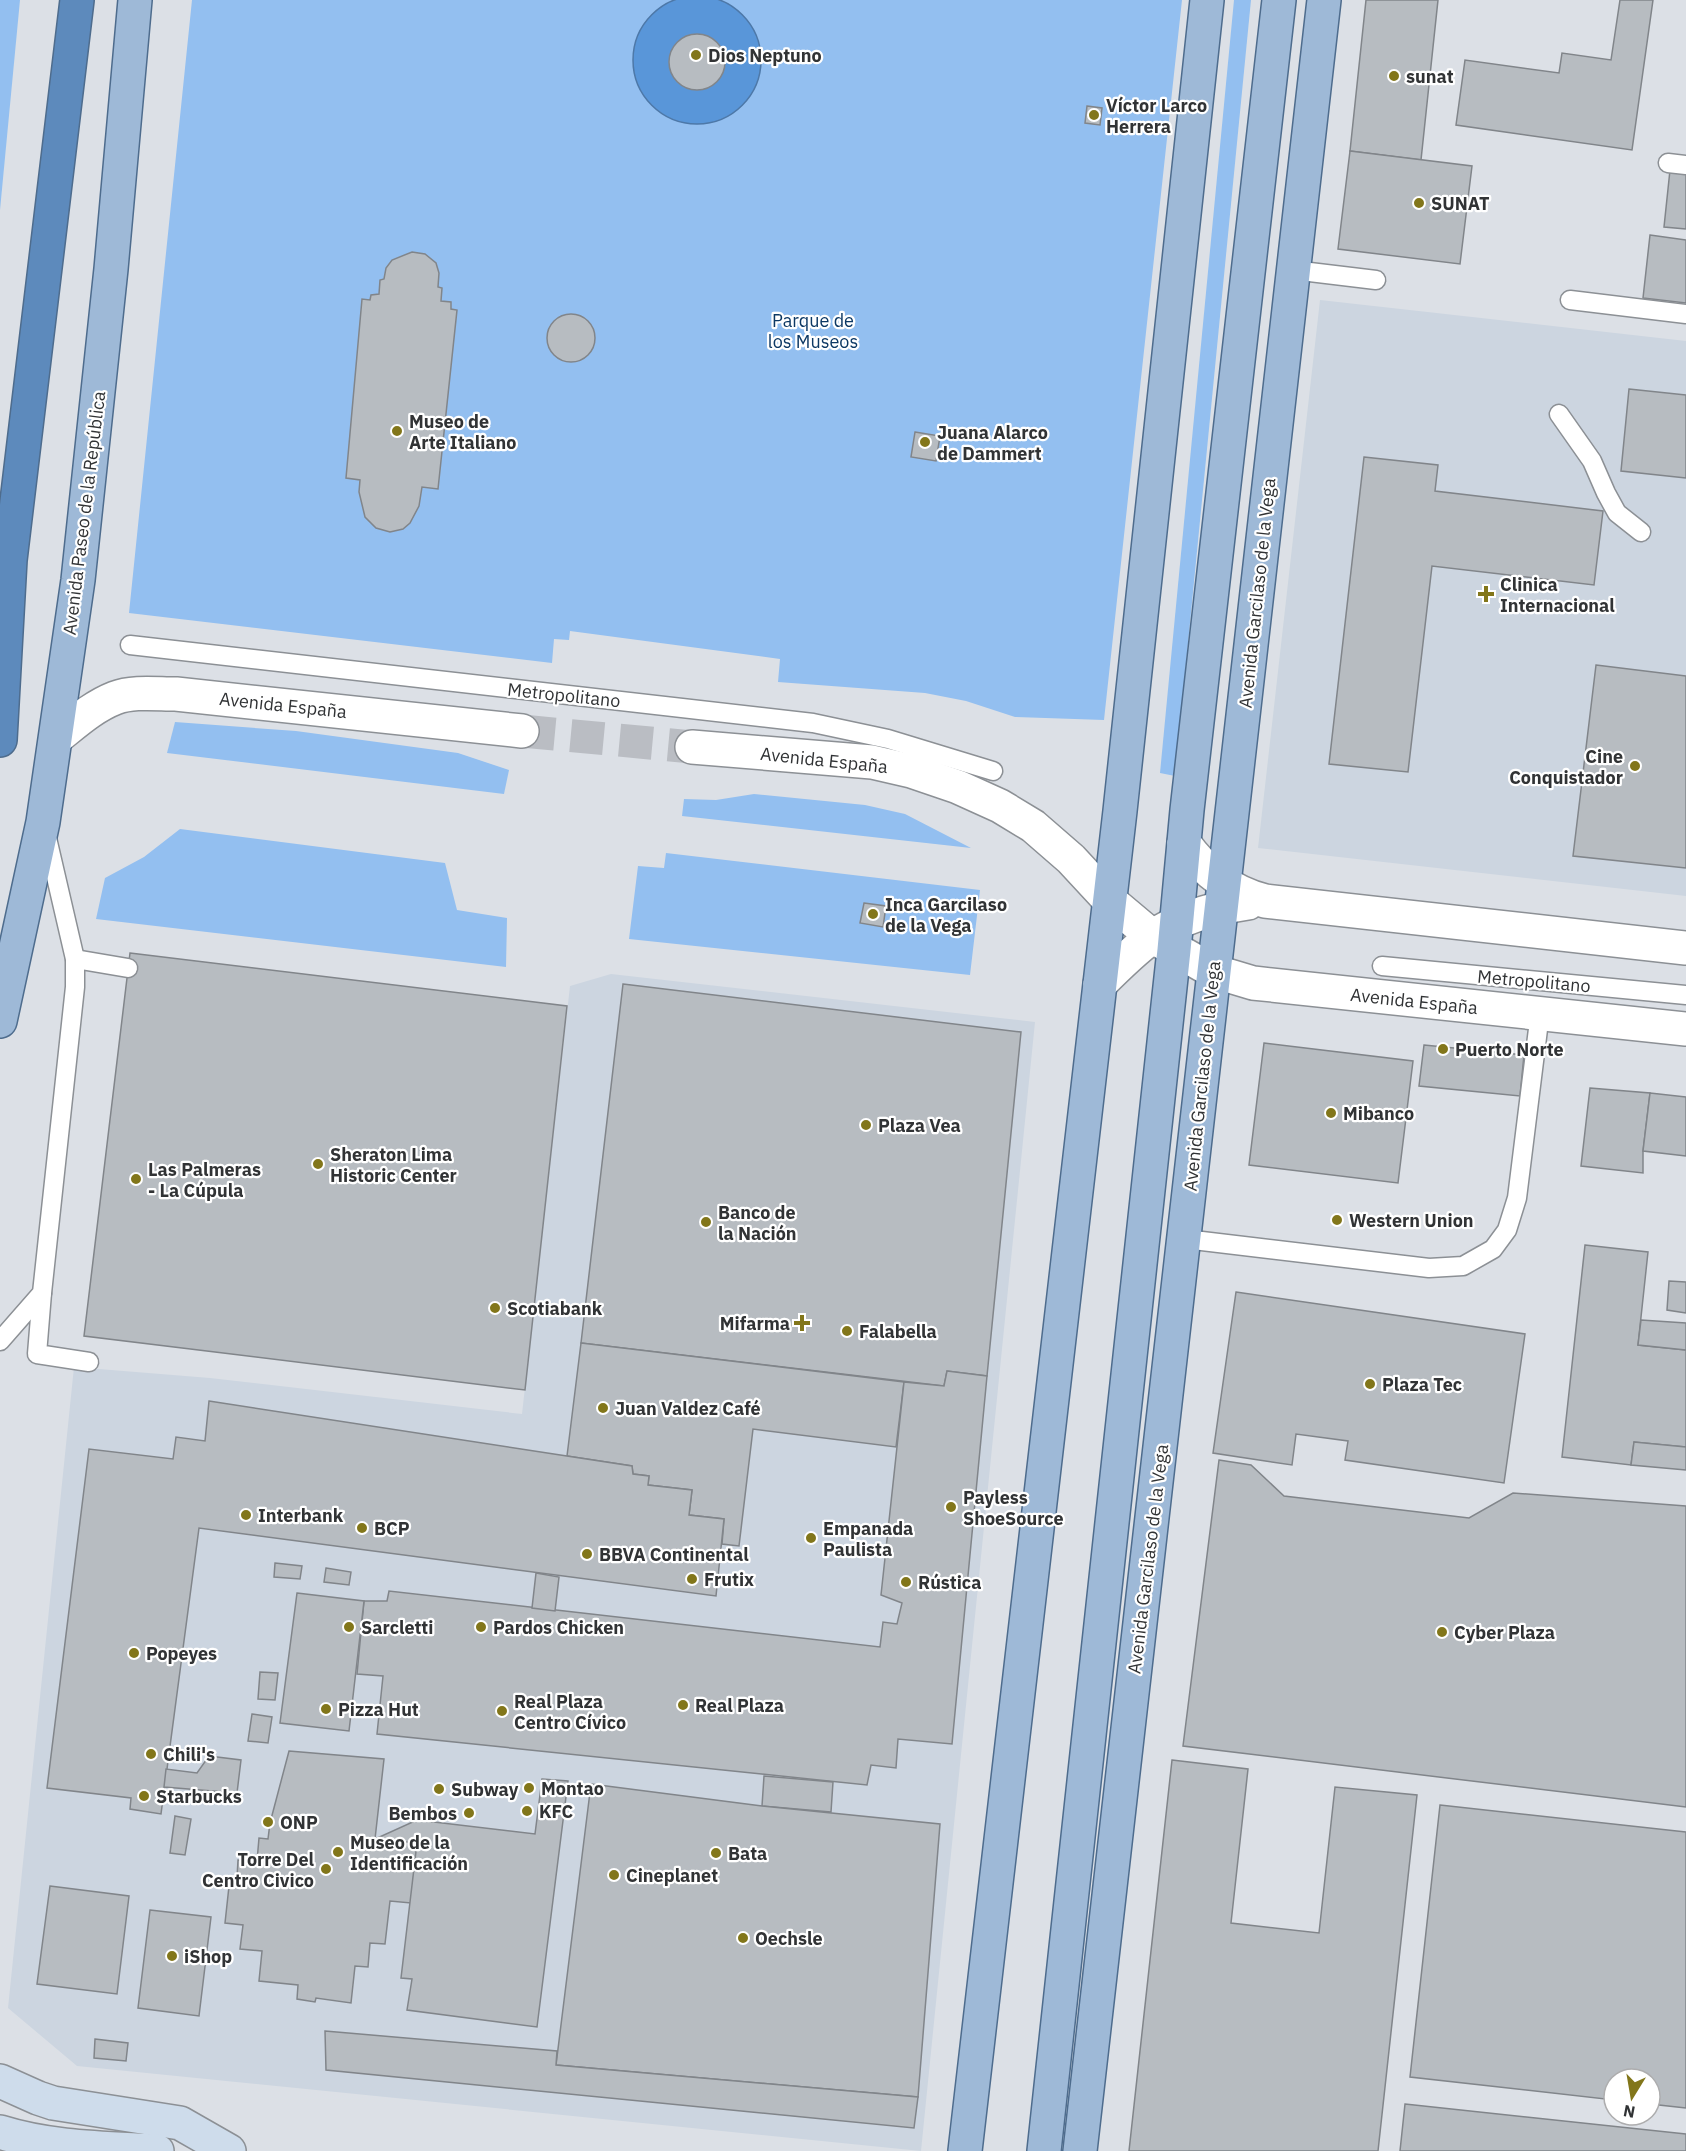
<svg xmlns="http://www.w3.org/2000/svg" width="1686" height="2151" viewBox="0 0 1686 2151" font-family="'IBM Plex Sans',sans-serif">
	<rect width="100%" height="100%" fill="#dce0e6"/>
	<g fill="#ccd5e0">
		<polygon points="1320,300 1686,341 1686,896 1258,848"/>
		<polygon points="611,974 1035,1022 921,2151 77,2066 8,2008 74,1367 210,1378 522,1414 570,986"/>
	</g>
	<g fill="#93bff0">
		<polygon points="0,0 20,0 0,210"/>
		<polygon points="192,0 1182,0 1104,720 1015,717 966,701 925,693 778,682 780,659 570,631 569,640 554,639 552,663 129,613"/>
		<polygon points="1234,0 1251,0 1175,776 1160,773"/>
		<polygon points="175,722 296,731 458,753 509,770 504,794 167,753"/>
		<polygon points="754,794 865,805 905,814 971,848 682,816 684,799 716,800"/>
		<polygon points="180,829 445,863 457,910 507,918 506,967 96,919 105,878 144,857"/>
		<polygon points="666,853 980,890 970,975 629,939 638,866 664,868"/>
	</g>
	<circle fill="#5996d9" stroke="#4d78a8" stroke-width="1.5" cx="697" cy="60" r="64"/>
	<g fill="#b7bcc1" stroke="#81858a" stroke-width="1.5">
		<polygon points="1366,0 1438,0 1421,160 1350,151"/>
		<polygon points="1620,0 1653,0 1632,150 1456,125 1465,60 1559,73 1562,53 1611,60"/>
		<circle cx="697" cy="62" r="28"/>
		<polygon points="1087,106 1102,108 1100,125 1085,123"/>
		<polygon points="1350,151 1472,166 1460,264 1338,249"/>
		<polygon points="1670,170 1686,172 1686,229 1664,227"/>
		<polygon points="1650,235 1686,240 1686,303 1643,298"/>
		<polygon points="412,252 425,254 436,263 439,273 438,287 442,288 441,301 451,302 451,309 457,310 438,489 422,487 419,506 410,523 403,529 390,532 376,528 365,517 359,492 360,480 346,478 362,299 370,300 371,295 379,294 380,280 384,279 386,268 392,260"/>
		<circle cx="571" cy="338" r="24"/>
		<polygon points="1629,389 1686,395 1686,478 1621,471"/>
		<polygon points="915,432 940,436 936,461 911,457"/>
		<polygon points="1364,457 1438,465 1435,491 1603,511 1594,585 1432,566 1408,772 1329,764"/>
		<polygon points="1596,665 1686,676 1686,868 1573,856"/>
		<polygon points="864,903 886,906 883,927 860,923"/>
		<polygon points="130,953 567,1006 525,1390 84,1336"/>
		<polygon points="623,984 1021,1032 987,1376 947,1371 944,1386 581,1343"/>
		<polygon points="1264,1043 1413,1061 1398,1183 1249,1165"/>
		<polygon points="1424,1045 1524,1055 1520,1096 1419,1086"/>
		<polygon points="1590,1088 1650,1093 1643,1151 1643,1173 1581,1166"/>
		<polygon points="1650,1093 1686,1097 1686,1156 1643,1151"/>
		<polygon points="1585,1245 1648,1252 1638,1345 1686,1350 1686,1447 1634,1442 1631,1465 1562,1457"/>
		<polygon points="1669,1281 1686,1282 1686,1313 1667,1310"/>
		<polygon points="1236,1292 1525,1334 1504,1483 1345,1460 1348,1441 1296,1434 1292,1465 1213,1453"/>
		<polygon points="1641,1320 1686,1323 1686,1350 1638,1345"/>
		<polygon points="581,1343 904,1382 896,1447 753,1429 739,1546 722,1544 724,1519 689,1515 692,1490 648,1485 649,1476 633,1474 632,1466 567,1456"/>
		<polygon points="947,1371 987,1376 952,1744 898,1739 896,1768 871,1765 867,1785 377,1734 383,1676 357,1674 364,1601 387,1601 389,1591 880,1647 883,1622 897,1624 902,1603 881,1595 904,1382 944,1386"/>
		<polygon points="209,1401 632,1466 633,1474 649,1476 648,1485 692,1490 689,1515 724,1519 716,1596 199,1528 161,1814 130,1809 131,1798 47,1788 89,1449 173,1459 176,1437 205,1441"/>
		<polygon points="1634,1442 1686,1447 1686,1470 1631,1465"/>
		<polygon points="1219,1460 1251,1465 1284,1496 1469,1518 1513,1493 1686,1506 1686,1807 1183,1746"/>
		<polygon points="275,1563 302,1566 300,1579 274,1577"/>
		<polygon points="326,1568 351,1572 349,1585 324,1582"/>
		<polygon points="536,1573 559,1577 555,1611 532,1608"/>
		<polygon points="297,1593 364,1601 349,1731 280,1723"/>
		<polygon points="260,1672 278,1673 275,1700 258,1699"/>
		<polygon points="252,1714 272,1717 268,1743 248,1741"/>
		<polygon points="289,1751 384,1759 375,1839 417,1843 411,1903 390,1901 385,1944 370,1943 368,1967 355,1966 351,2003 316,1998 315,2002 297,1999 298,1985 259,1981 262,1951 240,1949 243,1925 225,1923 230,1877 237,1878 238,1860 257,1861 259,1838 268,1839 270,1823"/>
		<polygon points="209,1756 241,1760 237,1793 164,1787 166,1769 197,1773"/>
		<polygon points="1172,1760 1248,1769 1231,1923 1319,1933 1335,1787 1417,1795 1378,2151 1129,2151"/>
		<polygon points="764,1776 833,1782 831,1812 762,1806"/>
		<polygon points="542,1779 568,1781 537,2027 407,2010 412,1979 401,1978 417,1843 375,1839 417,1820 535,1834"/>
		<polygon points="591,1784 762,1806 940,1824 918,2097 556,2065"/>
		<polygon points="1440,1805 1686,1832 1686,2108 1650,2104 1650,2079 1614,2079 1614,2100 1410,2077"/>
		<polygon points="175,1816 191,1819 185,1855 170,1853"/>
		<polygon points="50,1886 129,1896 117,1994 37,1984"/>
		<polygon points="150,1910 211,1917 199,2016 138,2008"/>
		<polygon points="325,2031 557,2051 556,2065 918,2097 914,2128 326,2070"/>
		<polygon points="95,2039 128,2043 126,2061 94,2058"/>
		<polygon points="1405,2104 1686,2134 1686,2151 1400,2151"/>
	</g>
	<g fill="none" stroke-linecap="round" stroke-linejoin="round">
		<polyline stroke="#babdc3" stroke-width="33" stroke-dasharray="33 16" stroke-linecap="butt" points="522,731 692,747"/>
		<defs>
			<g id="service">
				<polyline points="1668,163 1686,165"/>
				<polyline points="1293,270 1376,280"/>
				<polyline points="1570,300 1686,314"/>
				<polyline points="1559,414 1592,461 1606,493 1617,513 1641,532"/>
				<polyline points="130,645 813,723 888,739 993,771"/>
				<polyline points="75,959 128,968"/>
				<polyline points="1382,966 1686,995"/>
				<polyline points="1185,1239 1429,1268 1463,1266 1493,1249 1507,1230 1517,1198 1540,1013"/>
				<polyline points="42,1293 37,1354 89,1362"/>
				<polyline points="0,1341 42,1293 75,987 75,959 47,838"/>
			</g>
			<g id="tertiary">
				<path d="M56 738C74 724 92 707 115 698 133 691 156 694 176 694L522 731"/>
				<polyline points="692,747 872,762 911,771 958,787 1000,806 1033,826 1071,859 1109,900 1153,937 1213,971 1253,983 1686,1029"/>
				<path d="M1184 843C1205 872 1230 892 1265 901L1686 948"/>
				<path d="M1100 984C1116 968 1133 951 1152 937 1179 918 1215 908 1248 903"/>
			</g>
			<g id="secondary">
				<polyline points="0,2081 38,2098 53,2103 180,2123 229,2151"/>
				<path d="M0 2132C51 2148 104 2148 157 2151"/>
			</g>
			<g id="primary">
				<polyline points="0,1021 43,822 78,580 111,269 135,0"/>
				<polyline points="965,2151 1120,811 1207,0"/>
				<polyline points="1044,2151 1174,950 1187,810 1279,0"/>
				<path d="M1080 2151C1163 1434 1242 717 1324 0"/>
			</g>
			<polyline id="motorway" points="0,740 10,560 77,0"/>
		</defs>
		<use href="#service" stroke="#8c9095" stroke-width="21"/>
		<use href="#tertiary" stroke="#8c9095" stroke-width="36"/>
		<use href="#secondary" stroke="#8c9095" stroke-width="36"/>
		<use href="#primary" stroke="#4e6c8d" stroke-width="36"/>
		<use href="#motorway" stroke="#4e6c8d" stroke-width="36"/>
		<use href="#service" stroke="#fff" stroke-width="18"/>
		<use href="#tertiary" stroke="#fff" stroke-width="33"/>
		<use href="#secondary" stroke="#cedceb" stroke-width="33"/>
		<use href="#primary" stroke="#9eb9d7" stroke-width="33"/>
		<use href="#motorway" stroke="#5d8abc" stroke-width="33"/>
	</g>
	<g fill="#82761a" stroke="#fff" stroke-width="2">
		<circle cx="696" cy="55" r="6"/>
		<circle cx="1394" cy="76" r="6"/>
		<circle cx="1094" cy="115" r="6"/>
		<circle cx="1419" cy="203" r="6"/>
		<circle cx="397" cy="431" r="6"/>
		<circle cx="925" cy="442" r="6"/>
		<path d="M1483 585h6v6h6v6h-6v6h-6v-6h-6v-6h6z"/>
		<circle cx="1635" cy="766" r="6"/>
		<circle cx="873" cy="914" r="6"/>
		<circle cx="1443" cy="1049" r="6"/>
		<circle cx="1331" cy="1113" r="6"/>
		<circle cx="866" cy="1125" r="6"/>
		<circle cx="318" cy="1164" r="6"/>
		<circle cx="136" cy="1179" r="6"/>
		<circle cx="1337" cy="1220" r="6"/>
		<circle cx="706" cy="1222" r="6"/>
		<circle cx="495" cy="1308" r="6"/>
		<path d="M799 1314h6v6h6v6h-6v6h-6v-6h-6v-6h6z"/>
		<circle cx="847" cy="1331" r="6"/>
		<circle cx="1370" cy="1384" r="6"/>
		<circle cx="603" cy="1408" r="6"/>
		<circle cx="951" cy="1507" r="6"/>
		<circle cx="246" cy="1515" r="6"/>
		<circle cx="362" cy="1528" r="6"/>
		<circle cx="811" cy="1538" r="6"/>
		<circle cx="587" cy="1554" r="6"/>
		<circle cx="692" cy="1579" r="6"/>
		<circle cx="906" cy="1582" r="6"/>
		<circle cx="349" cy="1627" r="6"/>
		<circle cx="481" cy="1627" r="6"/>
		<circle cx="1442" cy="1632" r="6"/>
		<circle cx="134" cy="1653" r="6"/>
		<circle cx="683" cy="1705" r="6"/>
		<circle cx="326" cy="1709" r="6"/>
		<circle cx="502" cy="1711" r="6"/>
		<circle cx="151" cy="1754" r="6"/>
		<circle cx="529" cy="1788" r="6"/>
		<circle cx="439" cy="1789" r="6"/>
		<circle cx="144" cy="1796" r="6"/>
		<circle cx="527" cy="1811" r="6"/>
		<circle cx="469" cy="1813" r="6"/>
		<circle cx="268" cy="1822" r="6"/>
		<circle cx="338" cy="1852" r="6"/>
		<circle cx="716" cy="1853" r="6"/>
		<circle cx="326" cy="1869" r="6"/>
		<circle cx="614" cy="1875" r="6"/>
		<circle cx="743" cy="1938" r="6"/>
		<circle cx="172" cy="1956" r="6"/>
	</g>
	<g text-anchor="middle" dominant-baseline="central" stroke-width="4.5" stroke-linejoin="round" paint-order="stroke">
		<g font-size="18" font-weight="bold" fill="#313335" stroke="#fff" text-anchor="start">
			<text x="708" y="55">Dios Neptuno</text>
			<text x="1406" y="76">sunat</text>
			<text x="1106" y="105">Víctor Larco<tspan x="1106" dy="21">Herrera</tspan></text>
			<text x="1431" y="203">SUNAT</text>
			<text x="409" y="421">Museo de<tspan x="409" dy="21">Arte Italiano</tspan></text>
			<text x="937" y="432">Juana Alarco<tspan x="937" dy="21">de Dammert</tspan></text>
			<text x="1500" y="584">Clinica<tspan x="1500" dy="21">Internacional</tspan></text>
			<text x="1623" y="756" text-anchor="end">Cine<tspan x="1623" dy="21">Conquistador</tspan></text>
			<text x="885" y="904">Inca Garcilaso<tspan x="885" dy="21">de la Vega</tspan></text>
			<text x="1455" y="1049">Puerto Norte</text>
			<text x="1343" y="1113">Mibanco</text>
			<text x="878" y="1125">Plaza Vea</text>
			<text x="330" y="1154">Sheraton Lima<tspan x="330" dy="21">Historic Center</tspan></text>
			<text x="148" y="1169">Las Palmeras<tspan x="148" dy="21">- La Cúpula</tspan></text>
			<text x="718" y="1212">Banco de<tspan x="718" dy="21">la Nación</tspan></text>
			<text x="1349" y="1220">Western Union</text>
			<text x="507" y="1308">Scotiabank</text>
			<text x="790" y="1323" text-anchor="end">Mifarma</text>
			<text x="859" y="1331">Falabella</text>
			<text x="1382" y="1384">Plaza Tec</text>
			<text x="615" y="1408">Juan Valdez Café</text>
			<text x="963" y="1497">Payless<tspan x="963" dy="21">ShoeSource</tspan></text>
			<text x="258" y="1515">Interbank</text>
			<text x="374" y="1528">BCP</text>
			<text x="823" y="1528">Empanada<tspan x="823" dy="21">Paulista</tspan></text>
			<text x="599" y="1554">BBVA Continental</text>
			<text x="704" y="1579">Frutix</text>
			<text x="918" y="1582">Rústica</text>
			<text x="361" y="1627">Sarcletti</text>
			<text x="493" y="1627">Pardos Chicken</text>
			<text x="1454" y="1632">Cyber Plaza</text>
			<text x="146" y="1653">Popeyes</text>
			<text x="514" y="1701">Real Plaza<tspan x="514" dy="21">Centro Cívico</tspan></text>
			<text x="695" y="1705">Real Plaza</text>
			<text x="338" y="1709">Pizza Hut</text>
			<text x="163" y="1754">Chili's</text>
			<text x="541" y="1788">Montao</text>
			<text x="451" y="1789">Subway</text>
			<text x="156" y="1796">Starbucks</text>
			<text x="539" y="1811">KFC</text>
			<text x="457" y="1813" text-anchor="end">Bembos</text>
			<text x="280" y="1822">ONP</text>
			<text x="350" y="1842">Museo de la<tspan x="350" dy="21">Identificación</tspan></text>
			<text x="728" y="1853">Bata</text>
			<text x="314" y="1859" text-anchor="end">Torre Del<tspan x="314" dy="21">Centro Civico</tspan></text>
			<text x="626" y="1875">Cineplanet</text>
			<text x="755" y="1938">Oechsle</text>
			<text x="184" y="1956">iShop</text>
		</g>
		<g font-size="18" fill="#0c3864" stroke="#fff">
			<text x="813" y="320">Parque de<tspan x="813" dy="21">los Museos</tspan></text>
		</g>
		<g font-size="18" fill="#313335" stroke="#fff">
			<text transform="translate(84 513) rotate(-83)">Avenida Paseo de la República</text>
			<text transform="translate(1257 593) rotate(-84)">Avenida Garcilaso de la Vega</text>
			<text transform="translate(564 695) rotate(6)">Metropolitano</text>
			<text transform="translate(283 705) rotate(6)">Avenida España</text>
			<text transform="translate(824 760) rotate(6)">Avenida España</text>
			<text transform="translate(1534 981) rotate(5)">Metropolitano</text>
			<text transform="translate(1414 1001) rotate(6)">Avenida España</text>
			<text transform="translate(1202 1076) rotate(-84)">Avenida Garcilaso de la Vega</text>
			<text transform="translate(1148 1559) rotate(-83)">Avenida Garcilaso de la Vega</text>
		</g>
	</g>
	<g transform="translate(1632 2097) rotate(191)"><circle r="28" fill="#ffffff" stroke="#adadae" stroke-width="1.5"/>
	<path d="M0-4.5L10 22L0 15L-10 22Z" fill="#82761a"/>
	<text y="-9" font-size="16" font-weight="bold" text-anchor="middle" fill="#313335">N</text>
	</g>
</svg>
